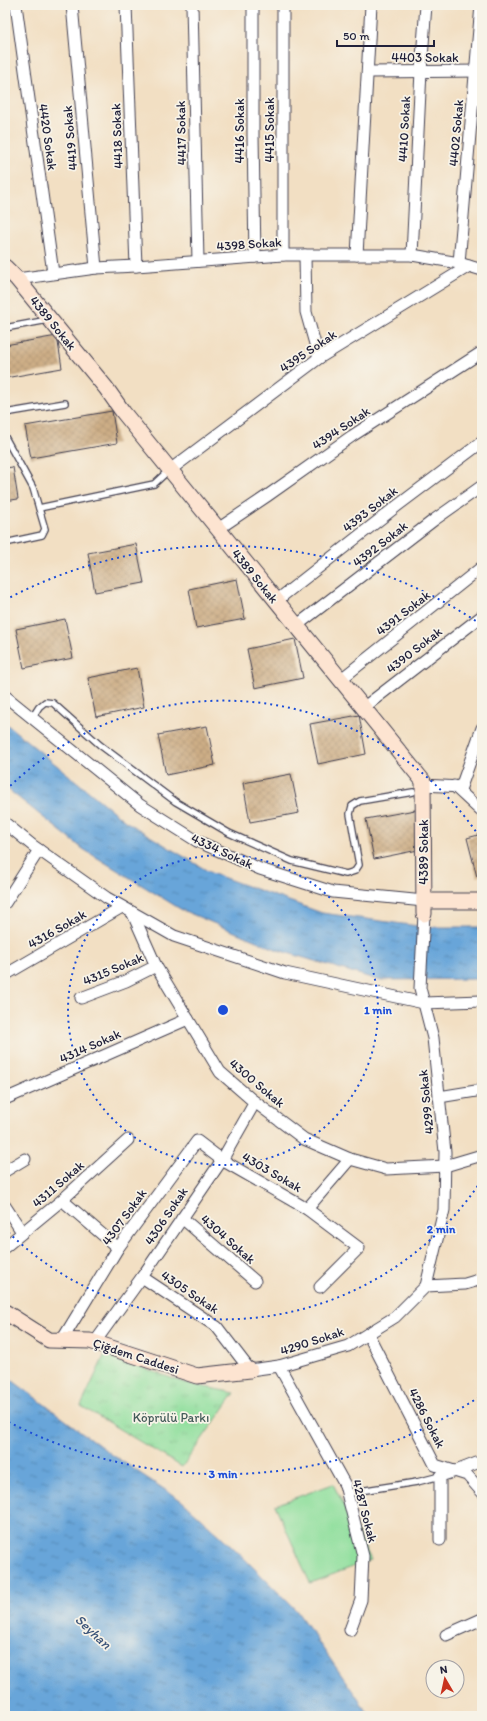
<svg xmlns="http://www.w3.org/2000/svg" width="487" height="1721" viewBox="0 0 487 1721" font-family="Itim,sans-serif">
	<defs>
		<pattern id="park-tufts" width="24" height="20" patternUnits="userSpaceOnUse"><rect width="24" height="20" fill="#91df9e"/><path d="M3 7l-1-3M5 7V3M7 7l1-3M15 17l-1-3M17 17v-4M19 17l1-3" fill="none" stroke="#7dbf89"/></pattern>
		<pattern id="water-ripples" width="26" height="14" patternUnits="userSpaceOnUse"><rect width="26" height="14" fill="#67a5d9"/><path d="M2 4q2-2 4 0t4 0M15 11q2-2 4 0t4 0" fill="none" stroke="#5486b1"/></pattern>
		<pattern id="building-cross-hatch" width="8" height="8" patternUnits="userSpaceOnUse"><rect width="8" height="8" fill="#cdae86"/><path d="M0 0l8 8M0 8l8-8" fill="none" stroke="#b09575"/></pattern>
	</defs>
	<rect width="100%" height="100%" fill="#f7f3e8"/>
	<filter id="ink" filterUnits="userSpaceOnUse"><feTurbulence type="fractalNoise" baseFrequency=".025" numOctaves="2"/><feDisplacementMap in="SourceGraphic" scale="8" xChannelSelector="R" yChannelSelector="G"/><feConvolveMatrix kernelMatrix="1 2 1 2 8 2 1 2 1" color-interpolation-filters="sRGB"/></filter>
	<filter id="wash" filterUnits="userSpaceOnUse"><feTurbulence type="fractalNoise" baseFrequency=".012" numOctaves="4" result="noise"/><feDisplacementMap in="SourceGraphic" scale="16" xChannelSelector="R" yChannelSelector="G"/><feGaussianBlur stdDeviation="0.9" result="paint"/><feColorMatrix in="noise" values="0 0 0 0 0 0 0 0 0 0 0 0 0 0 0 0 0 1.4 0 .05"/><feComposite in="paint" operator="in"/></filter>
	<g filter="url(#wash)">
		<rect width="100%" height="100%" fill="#f2dfc3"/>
		<polygon fill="#91df9e" stroke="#5a806c" points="333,1484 371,1560 310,1583 275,1505"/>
		<polygon fill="url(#park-tufts)" stroke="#5a806c" points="105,1354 185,1383 235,1393 182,1467 81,1406"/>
		<g fill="url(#water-ripples)" stroke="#44648a">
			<polygon points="5,723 125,821 211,873 322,913 425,927 482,927 482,979 378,980 278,950 182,910 83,849 5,787"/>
			<polygon points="5,1375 111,1454 182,1501 235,1549 296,1610 370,1716 5,1716"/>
		</g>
		<g id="blocks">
			<g fill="url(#building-cross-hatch)">
				<polygon points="57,336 62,368 5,378 5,345"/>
				<polygon points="112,411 117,443 31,458 25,426"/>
				<polygon points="13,467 18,499 5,501 5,468"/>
				<polygon points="136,544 144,583 95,592 88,553"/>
				<polygon points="237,579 245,619 196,628 189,589"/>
				<polygon points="65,619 73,658 24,668 16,629"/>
				<polygon points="295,639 303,678 255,688 247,649"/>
				<polygon points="137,668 144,707 96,717 88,678"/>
				<polygon points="359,715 366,754 318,764 310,724"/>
				<polygon points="207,726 215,765 166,775 158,735"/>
				<polygon points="291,774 299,813 250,822 243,783"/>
				<polygon points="415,810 423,849 374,859 366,819"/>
				<polygon points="482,834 482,875 477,877 467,838"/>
			</g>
		</g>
	</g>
	<g filter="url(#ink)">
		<use href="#blocks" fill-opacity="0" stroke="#413e4f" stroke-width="1"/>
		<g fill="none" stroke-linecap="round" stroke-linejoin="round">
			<defs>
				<g id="lane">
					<polyline points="5,328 48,320"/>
					<polyline points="5,413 65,403"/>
					<polyline points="5,437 33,488 45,529 42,535 5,543"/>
					<polyline points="39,508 154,484 169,470"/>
					<polyline points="32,718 39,707 45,702 53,703 100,745 176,802 229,833 292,861 346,874 355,871 359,865 350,814 352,806 360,801 413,792"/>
					<polyline points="347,1493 417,1482 440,1476"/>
				</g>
				<g id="street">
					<polyline points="16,5 53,273"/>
					<polyline points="72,5 96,268"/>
					<polyline points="126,5 136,266"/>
					<polyline points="192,5 198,261"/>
					<polyline points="253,5 253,135 255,257"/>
					<polyline points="368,72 482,71"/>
					<polyline points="283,255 283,5"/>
					<polyline points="305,255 306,312 319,358"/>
					<polyline points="357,255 371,5"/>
					<polyline points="412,255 421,71 426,5"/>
					<polyline points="459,263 481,5"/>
					<polyline points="17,279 96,268 136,266 283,255 412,255 459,263 482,270"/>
					<polyline points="170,470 319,358 469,266"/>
					<polyline points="218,529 267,496 352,436 482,352"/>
					<polyline points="276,601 397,506 482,442"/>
					<polyline points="296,626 434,520 482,486"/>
					<polyline points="340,680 482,567"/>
					<polyline points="5,696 140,805 197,841 260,869 333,892 424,901"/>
					<polyline points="363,708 482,616"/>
					<polyline points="423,785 461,787 482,728"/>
					<polyline points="454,786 482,812"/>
					<polyline points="5,823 32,845 107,898 174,936 285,973 424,1003 482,1001"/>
					<polyline points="5,903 39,850"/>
					<polyline points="132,912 156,966 220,1072 251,1099 304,1139 350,1159 386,1169 445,1166 482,1155"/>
					<polyline points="424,914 420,988 433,1038 445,1152 444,1210 426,1286"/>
					<polyline points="5,975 122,907"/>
					<polyline points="81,998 126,981 156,966"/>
					<polyline points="439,1097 482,1090"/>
					<polyline points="5,1099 188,1019"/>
					<polyline points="5,1171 25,1159"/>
					<polyline points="62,1200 118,1248"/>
					<polyline points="5,1206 22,1232"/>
					<polyline points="307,1209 350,1159"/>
					<polyline points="182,1218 255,1281"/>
					<polyline points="5,1247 62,1200 128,1140"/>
					<polyline points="142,1277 217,1327 250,1370 279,1366 348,1346 395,1317 426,1286 465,1284 482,1279"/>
					<polyline points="368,1334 435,1465 467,1475 482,1492"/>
					<polyline points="62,1340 118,1248 197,1141 222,1160 307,1209 359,1248 320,1287"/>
					<polyline points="95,1342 142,1277 222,1160 255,1102"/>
					<polyline points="279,1366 345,1485 363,1556 361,1600 350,1630"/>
					<polyline points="440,1540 440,1476 456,1471 482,1461"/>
					<polyline points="446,1635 482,1619"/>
				</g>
				<g id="secondary">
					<polyline points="5,267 17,279 106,388 123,412 423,781 424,914"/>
					<polyline points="424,901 482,901"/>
					<polyline points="5,1312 49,1340 90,1341 197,1376 250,1370"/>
				</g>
			</defs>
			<use href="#lane" stroke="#413e4f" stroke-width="8"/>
			<use href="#street" stroke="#413e4f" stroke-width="13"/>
			<use href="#secondary" stroke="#413e4f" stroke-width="17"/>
			<use href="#lane" stroke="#fff" stroke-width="5.5"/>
			<use href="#street" stroke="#fff" stroke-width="11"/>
			<use href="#secondary" stroke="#fde4d1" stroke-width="15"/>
		</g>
	</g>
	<g fill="none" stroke="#1d4ed8" stroke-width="2" stroke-dasharray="2 4">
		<circle cx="223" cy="1010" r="155"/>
		<path d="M481 1181A309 309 0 0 1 6 1230M6 790A309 309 0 0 1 481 839"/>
		<path d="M479 1397A464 464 0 0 1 5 1420M5 600A464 464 0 0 1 479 623"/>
	</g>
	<g text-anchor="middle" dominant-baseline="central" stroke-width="3.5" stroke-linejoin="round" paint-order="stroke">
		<g font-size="13" fill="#22223b" stroke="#f7f3e8">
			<text x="425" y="57">4403 Sokak</text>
			<text transform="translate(404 129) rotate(-87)">4410 Sokak</text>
			<text transform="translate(269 130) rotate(-90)">4415 Sokak</text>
			<text transform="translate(239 131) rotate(-90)">4416 Sokak</text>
			<text transform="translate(181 133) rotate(-91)">4417 Sokak</text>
			<text transform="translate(456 133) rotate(-85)">4402 Sokak</text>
			<text transform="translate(117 136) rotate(-92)">4418 Sokak</text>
			<text transform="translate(48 137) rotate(82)">4420 Sokak</text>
			<text transform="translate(70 138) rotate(-95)">4419 Sokak</text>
			<text transform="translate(249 244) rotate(-4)">4398 Sokak</text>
			<text transform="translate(53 323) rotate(51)">4389 Sokak</text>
			<text transform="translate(308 351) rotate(-34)">4395 Sokak</text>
			<text transform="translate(341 428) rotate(-34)">4394 Sokak</text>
			<text transform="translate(370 509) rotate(-38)">4393 Sokak</text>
			<text transform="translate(380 544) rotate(-38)">4392 Sokak</text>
			<text transform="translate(255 576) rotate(51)">4389 Sokak</text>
			<text transform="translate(403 613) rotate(-38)">4391 Sokak</text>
			<text transform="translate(414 650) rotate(-38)">4390 Sokak</text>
			<text transform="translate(222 851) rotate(25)">4334 Sokak</text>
			<text transform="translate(423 852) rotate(-90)">4389 Sokak</text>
			<text transform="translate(57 929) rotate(-30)">4316 Sokak</text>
			<text transform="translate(113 969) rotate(-23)">4315 Sokak</text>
			<text transform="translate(90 1046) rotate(-24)">4314 Sokak</text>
			<text transform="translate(257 1083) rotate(40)">4300 Sokak</text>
			<text transform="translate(426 1102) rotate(-96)">4299 Sokak</text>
			<text transform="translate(272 1172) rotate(30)">4303 Sokak</text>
			<text transform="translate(58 1184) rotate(-41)">4311 Sokak</text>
			<text transform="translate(166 1216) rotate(-56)">4306 Sokak</text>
			<text transform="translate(124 1217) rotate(-54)">4307 Sokak</text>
			<text transform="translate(228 1239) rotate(41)">4304 Sokak</text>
			<text transform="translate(190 1292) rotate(34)">4305 Sokak</text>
			<text transform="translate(312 1341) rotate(-18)">4290 Sokak</text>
			<text transform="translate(136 1356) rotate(18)">Çiğdem Caddesi</text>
			<text transform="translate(427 1418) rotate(63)">4286 Sokak</text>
			<text transform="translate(365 1511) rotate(75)">4287 Sokak</text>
		</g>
		<g font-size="13" fill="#435b59" stroke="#f7f3e8">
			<text x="171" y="1417">Köprülü Parkı</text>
		</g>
		<g font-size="14" font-style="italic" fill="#3e567a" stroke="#f7f3e8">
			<text transform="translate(93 1632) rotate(43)">Seyhan</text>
		</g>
	</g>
	<circle cx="223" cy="1010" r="6" fill="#1d4ed8" stroke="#f7f3e8" stroke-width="2"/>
	<g font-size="12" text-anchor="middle" font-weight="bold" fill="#1d4ed8" stroke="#f7f3e8" stroke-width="3.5" stroke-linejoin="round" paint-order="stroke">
		<text x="378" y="1014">1 min</text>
		<text x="441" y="1233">2 min</text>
		<text x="223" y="1478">3 min</text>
	</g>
	<rect width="487" height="1721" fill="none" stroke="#f7f3e8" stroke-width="20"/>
	<g transform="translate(445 1679) rotate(351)"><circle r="19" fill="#f7f3e8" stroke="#a29fa3"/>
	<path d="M0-3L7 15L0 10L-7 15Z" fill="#c8321e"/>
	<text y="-6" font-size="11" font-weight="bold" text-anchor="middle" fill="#22223b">N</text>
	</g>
	<path d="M337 40v6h97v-6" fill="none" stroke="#22223b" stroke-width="2"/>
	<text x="343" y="40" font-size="12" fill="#22223b" stroke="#f7f3e8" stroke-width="3" paint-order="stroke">50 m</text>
</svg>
